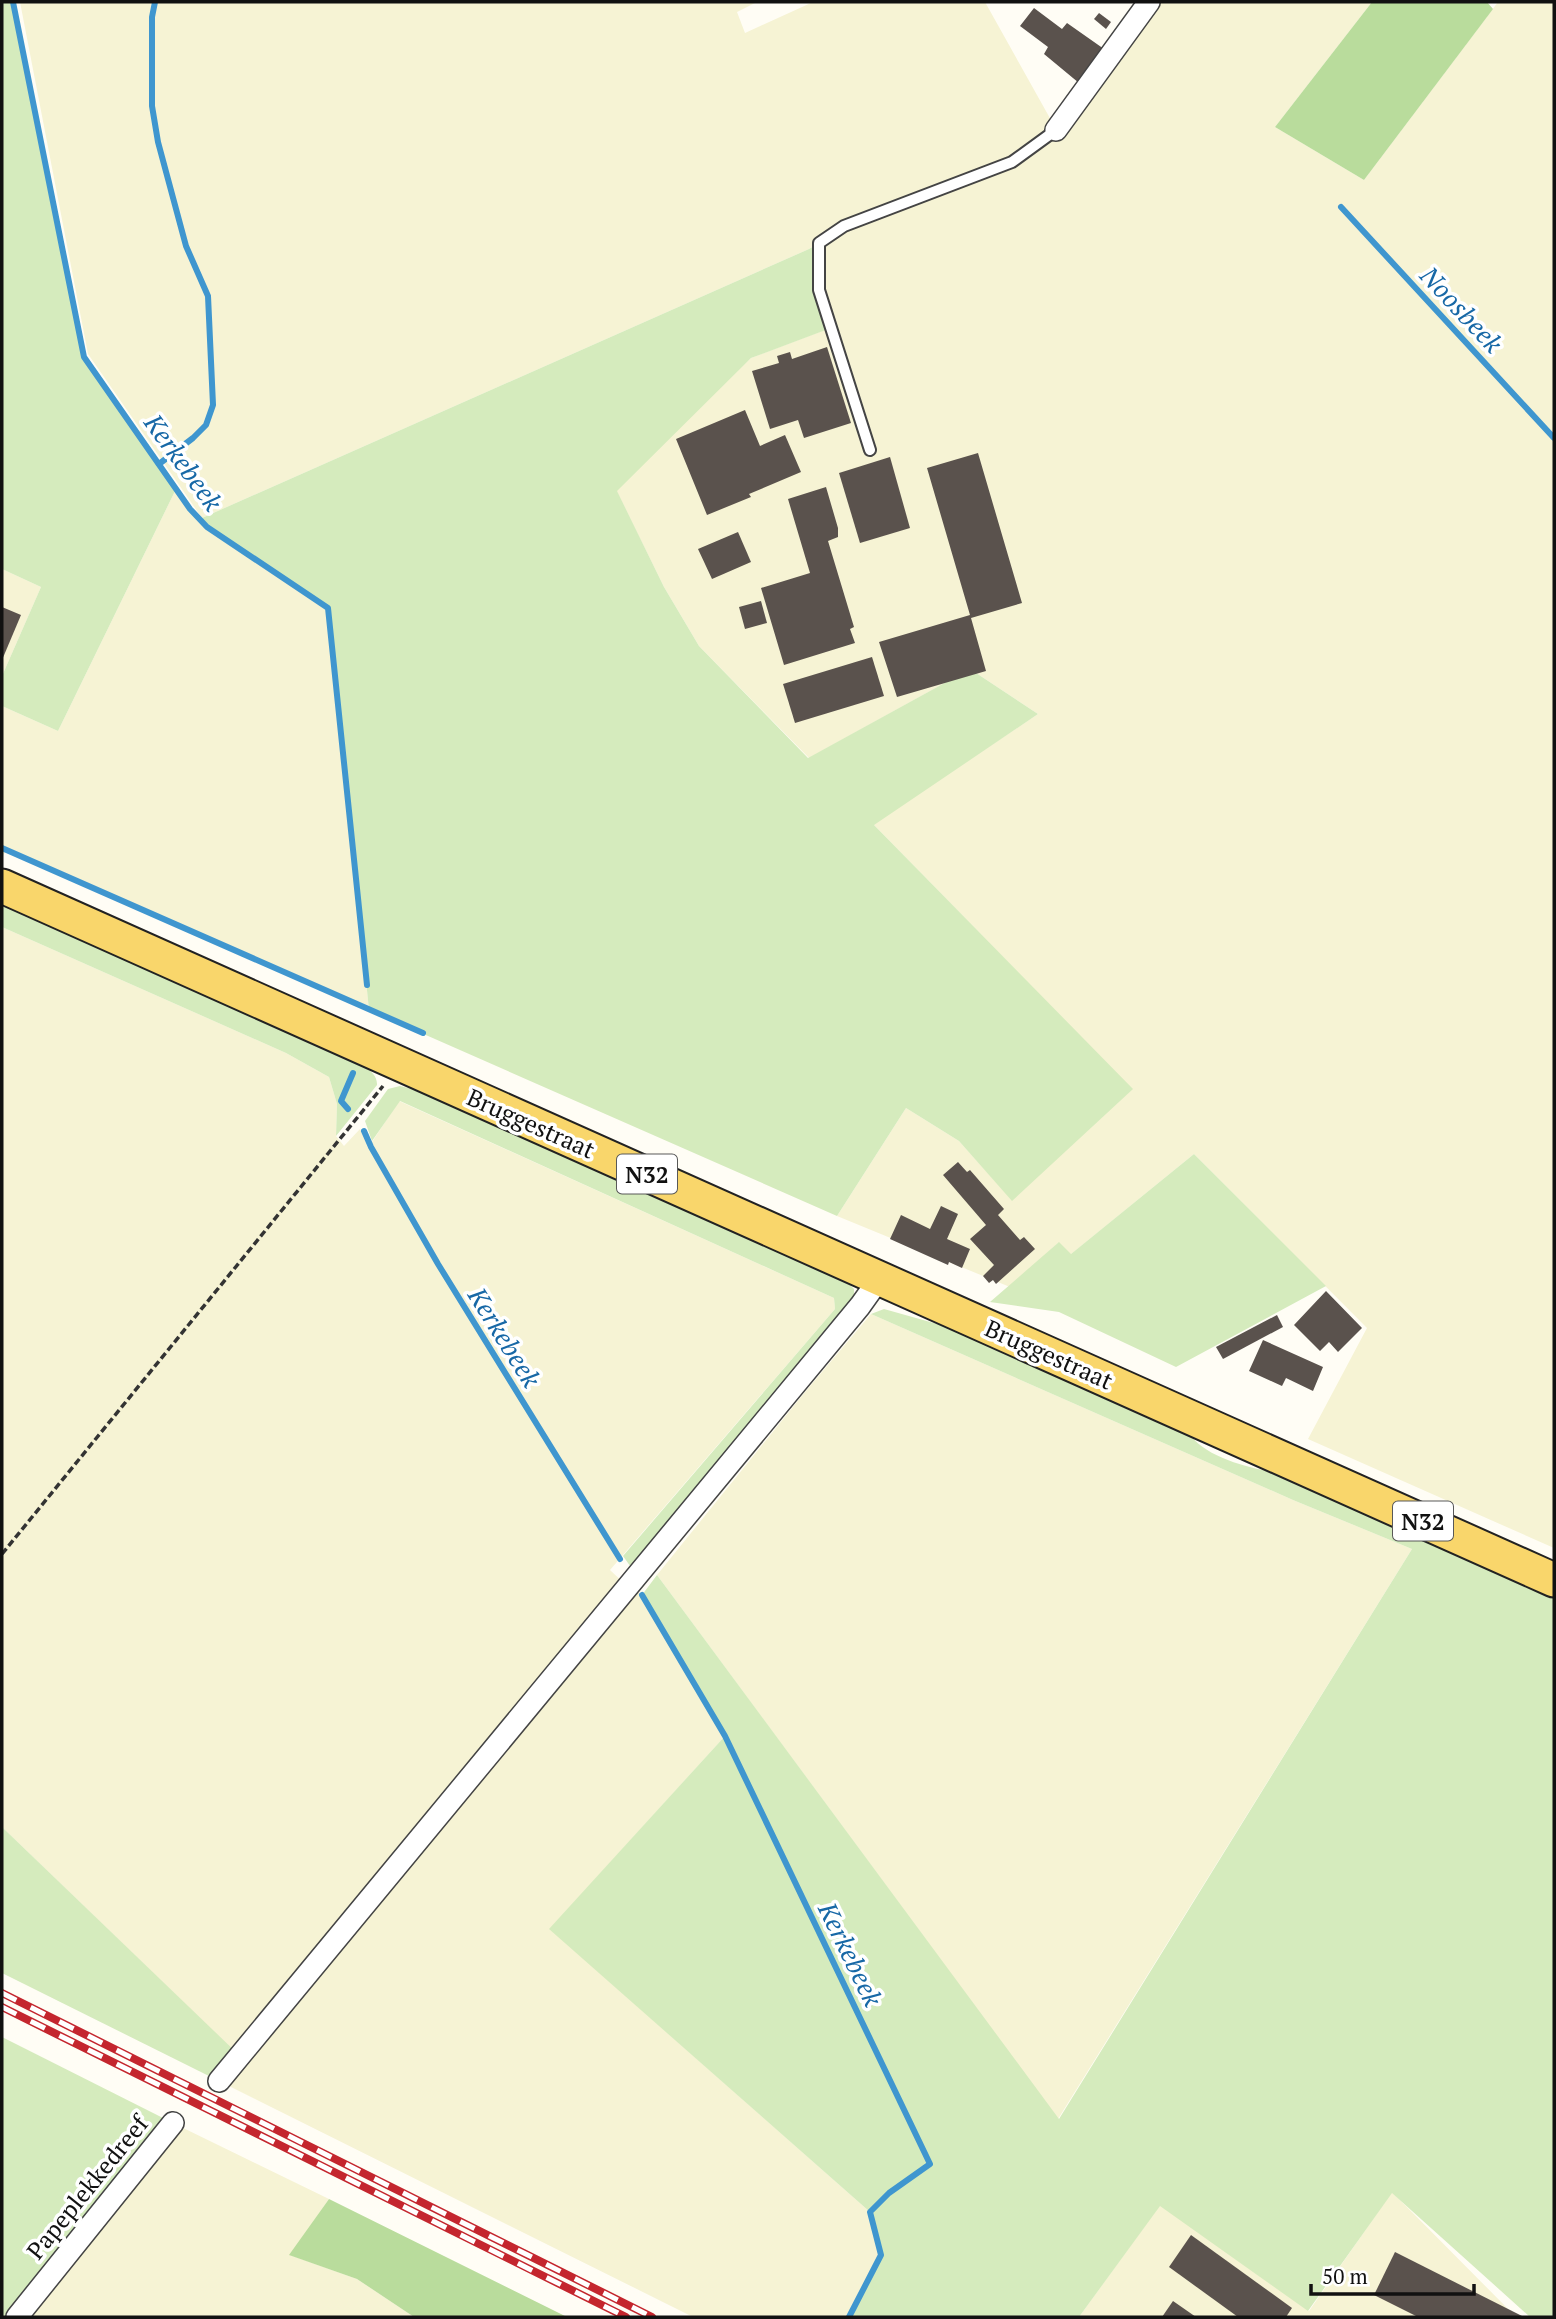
<svg xmlns="http://www.w3.org/2000/svg" width="1556" height="2319" viewBox="0 0 1556 2319" font-family="'PT Serif',serif">
	<rect width="100%" height="100%" fill="#fffdf5"/>
	<g fill="#f6f3d4">
		<polygon points="20,2 757,2 737,12 745,33 813,2 985,2 1056,129 1149,2 1372,2 1275,127 1364,180 1498,2 1554,2 1554,1548 1308,1439 1367,1328 1194,1154 1070,1255 1058,1243 1010,1287 837,1216 906,1108 959,1141 1012,1200 1132,1089 873,824 1038,714 970,669 809,758 699,646 664,587 616,490 674,427 751,358 830,328 819,290 818,243 809,249 202,518 88,354"/>
		<polygon points="176,489 190,509 207,527 328,608 369,1010 6,850 2,858 2,706 58,731"/>
		<polygon points="2,569 41,587 2,676"/>
		<polygon points="2,927 286,1053 329,1077 337,1104 336,1136 344,1146 360,1129 368,1148 399,1101 834,1298 835,1309 610,1570 627,1586 642,1595 725,1736 550,1929 870,2212 881,2255 849,2317 693,2317 219,2081 239,2056 2,1827"/>
		<polygon points="871,1314 1293,1500 1412,1549 1058,2119 657,1575 805,1392"/>
		<polygon points="173,2123 329,2199 290,2255 357,2279 414,2317 17,2317"/>
		<polygon points="1392,2192 1516,2317 1079,2317 1160,2205 1309,2311"/>
	</g>
	<g fill="#d5ebbd">
		<polygon points="2,2 11,2 84,357 176,489 58,731 2,706 2,676 41,587 2,569"/>
		<polygon points="819,243 819,290 831,328 751,358 617,491 664,587 699,646 808,758 970,669 1038,714 874,825 1133,1089 1012,1201 959,1141 906,1108 837,1216 369,1010 328,608 207,527 202,518 809,249"/>
		<path d="M2 903 339 1054C352 1061 378 1068 377 1085L336 1136 337 1104 329 1077 286 1053 2 927Z"/>
		<polygon points="400,1086 424,1092 846,1281 854,1289 854,1300 633,1570 623,1556 835,1309 834,1298 400,1101 372,1141 365,1121 388,1089"/>
		<polygon points="1194,1154 1326,1286 1176,1367 1059,1312 990,1302 1059,1242 1071,1254"/>
		<path d="M884 1309 948 1327 1051 1372 1192 1437C1207 1457 1253 1470 1277 1472L1554 1597V2317H1530L1392 2193 1308 2311 1160 2206 1079 2317H849L881 2255 870 2212 549 1929 725 1736 642 1595 657 1575 1059 2119 1412 1549 1293 1500 871 1314Z"/>
		<polygon points="2,1827 240,2056 219,2081 2,1973"/>
		<polygon points="2,2037 173,2123 17,2317 2,2317"/>
	</g>
	<g fill="#b9dc9c">
		<polygon points="1372,2 1487,2 1493,9 1364,180 1275,127"/>
		<polygon points="329,2199 567,2317 414,2317 357,2279 289,2255"/>
	</g>
	<g fill="none" stroke-linecap="round" stroke-linejoin="round">
		<g stroke="#3f96cf" stroke-width="6">
			<polyline points="13,2 84,357 190,509 207,527 328,608 367,985"/>
			<polyline points="155,2 152,17 152,106 158,142 186,246 208,296 213,405 206,425 193,438 159,464"/>
			<polyline points="1341,207 1554,438"/>
			<polyline points="2,848 423,1033"/>
			<polyline points="348,1109 341,1101 353,1073"/>
			<polyline points="364,1131 371,1147 438,1264 620,1559"/>
			<polyline points="642,1595 725,1736 930,2164 889,2193 870,2212 881,2255 849,2317"/>
		</g>
	</g>
	<g fill="#5a524d">
		<polygon points="1034,8 1062,29 1067,23 1104,49 1079,83 1044,54 1048,47 1020,26"/>
		<polygon points="1099,13 1111,22 1106,29 1094,19"/>
		<polygon points="827,347 851,423 804,438 798,420 770,429 752,371 779,363 777,356 790,352 792,359"/>
		<polygon points="745,410 760,446 785,435 801,472 749,494 751,497 707,515 676,439"/>
		<polygon points="978,453 1022,603 971,618 986,671 897,697 879,642 970,615 927,468"/>
		<polygon points="890,457 910,528 860,543 839,473"/>
		<polygon points="826,487 838,528 838,537 828,541 854,627 850,629 855,643 784,665 761,588 810,573 788,499"/>
		<polygon points="738,532 751,562 712,579 698,549"/>
		<polygon points="761,601 767,623 745,629 739,607"/>
		<polygon points="2,607 21,615 2,660"/>
		<polygon points="872,657 884,696 795,723 783,684"/>
		<polygon points="958,1162 967,1172 970,1170 1004,1209 998,1215 1020,1240 1024,1237 1035,1249 996,1284 993,1280 989,1283 983,1276 994,1265 970,1239 986,1225 943,1175"/>
		<polygon points="941,1206 958,1214 947,1239 970,1249 962,1268 949,1262 948,1265 890,1239 901,1215 930,1229"/>
		<polygon points="1326,1291 1362,1328 1338,1352 1329,1342 1320,1351 1294,1325"/>
		<polygon points="1277,1315 1283,1327 1223,1359 1216,1347"/>
		<polygon points="1263,1340 1323,1367 1313,1391 1286,1378 1282,1386 1249,1371"/>
		<polygon points="1191,2235 1292,2308 1286,2317 1238,2317 1169,2267"/>
		<polygon points="1395,2252 1524,2317 1418,2317 1374,2295"/>
		<polygon points="1173,2301 1196,2317 1162,2317"/>
	</g>
	<g fill="none" stroke-linecap="round" stroke-linejoin="round">
		<defs>
			<polyline id="lane" points="870,450 819,290 819,243 844,226 1012,162 1056,130"/>
			<g id="street">
				<polyline points="1056,130 1149,2"/>
				<polyline points="219,2081 860,1306 880,1278"/>
				<polyline points="17,2317 173,2123"/>
			</g>
			<polyline id="primary" points="2,886 1554,1580"/>
		</defs>
		<use href="#lane" stroke="#444" stroke-width="14"/>
		<use href="#street" stroke="#444" stroke-width="24"/>
		<use href="#primary" stroke="#222" stroke-width="37"/>
		<polyline stroke="#333" stroke-width="3.5" stroke-dasharray="7 3.5" stroke-linecap="butt" points="2,1554 383,1086"/>
		<use href="#lane" stroke="#fff" stroke-width="10"/>
		<use href="#street" stroke="#fff" stroke-width="21"/>
		<use href="#primary" stroke="#f9d66b" stroke-width="33"/>
		<defs>
			<g id="rail">
				<polyline points="2,1993 652,2317"/>
				<polyline points="2,2007 626,2317"/>
			</g>
		</defs>
		<use href="#rail" stroke="#c4262e" stroke-width="8"/>
		<use href="#rail" stroke="#fff" stroke-width="5" stroke-dasharray="16" stroke-linecap="butt"/>
	</g>
	<g text-anchor="middle" dominant-baseline="central" stroke-width="7" stroke-linejoin="round" paint-order="stroke">
		<g fill="#fff" stroke="#585858" stroke-width="2">
			<rect x="617" y="1154.5" width="60" height="39" rx="5"/>
			<rect x="1393" y="1501.5" width="60" height="39" rx="5"/>
		</g>
		<g font-size="23" font-weight="bold" fill="#111">
			<text x="647" y="1174">N32</text>
			<text x="1423" y="1521">N32</text>
		</g>
		<g font-size="24" fill="#111" stroke="#fff">
			<text transform="translate(531 1123) rotate(24)">Bruggestraat</text>
			<text transform="translate(1049 1354) rotate(24)">Bruggestraat</text>
			<text transform="translate(87 2187) rotate(-51)">Papeplekkedreef</text>
		</g>
		<g font-size="26" font-style="italic" fill="#1768a6" stroke="#fff">
			<text transform="translate(1462 309) rotate(47)">Noosbeek</text>
			<text transform="translate(184 462) rotate(54)">Kerkebeek</text>
			<text transform="translate(505 1337) rotate(58)">Kerkebeek</text>
			<text transform="translate(851 1954) rotate(64)">Kerkebeek</text>
		</g>
	</g>
	<rect width="1556" height="2319" fill="none" stroke="#111111" stroke-width="7"/>
	<path d="M1311 2284v10h163v-10" fill="none" stroke="#111111" stroke-width="3.5"/>
	<text x="1322" y="2284" font-size="21" fill="#111111" stroke="#ffffff" stroke-width="5" paint-order="stroke">50 m</text>
</svg>
